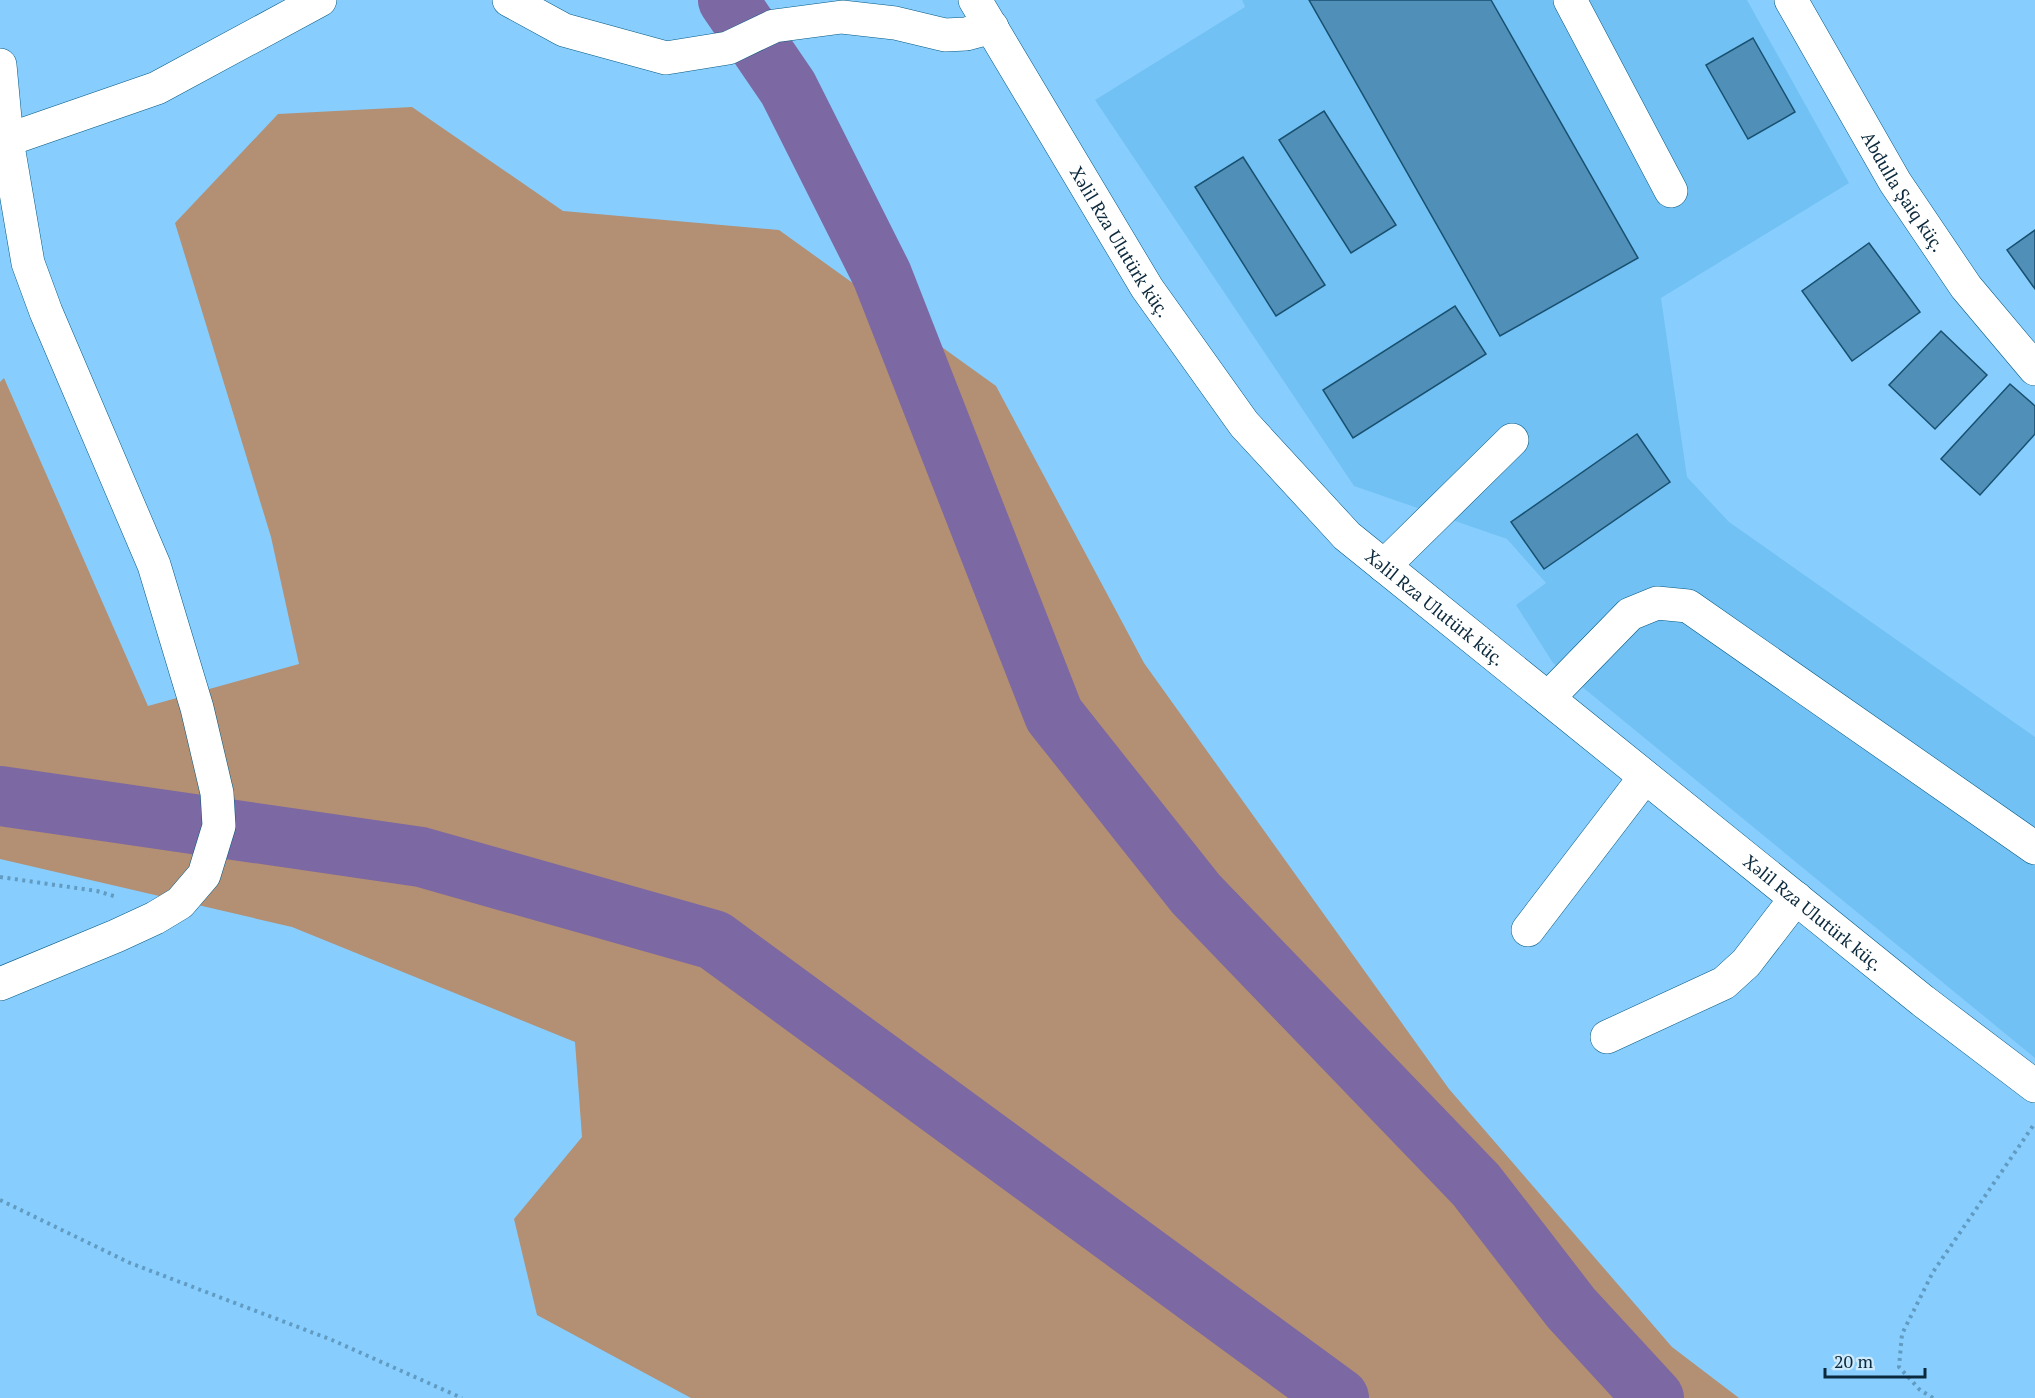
<svg xmlns="http://www.w3.org/2000/svg" width="2035" height="1398" viewBox="0 0 2035 1398" font-family="'PT Serif',serif">
	<rect width="100%" height="100%" fill="#87cefe"/>
	<polygon fill="#72c1f4" points="1242,0 1747,0 1849,183 1661,298 1687,477 1729,522 2035,737 2035,1058 1553,663 1516,605 1546,583 1507,539 1354,486 1095,100 1245,7"/>
	<polygon fill="#b38f73" points="412,107 563,211 779,230 996,386 1144,663 1449,1089 1672,1347 1739,1398 691,1398 537,1315 514,1219 582,1137 575,1042 292,927 0,859 0,382 4,378 148,706 299,664 271,537 175,223 278,114"/>
	<g fill="none" stroke-linecap="round" stroke-linejoin="round">
		<g stroke="#7c68a2" stroke-width="60">
			<polyline points="728,0 788,88 882,275 1054,715 1196,894 1476,1185 1571,1308 1654,1398"/>
			<polyline points="0,796 421,857 714,940 1339,1398"/>
		</g>
	</g>
	<g fill="#508fb8" stroke="#185070" stroke-width="1.5">
		<polygon points="1309,0 1491,0 1638,258 1500,336"/>
		<polygon points="1753,38 1795,112 1748,139 1706,65"/>
		<polygon points="1324,111 1396,225 1351,253 1279,140"/>
		<polygon points="1243,157 1325,285 1276,316 1195,187"/>
		<polygon points="2035,230 2035,289 2007,250"/>
		<polygon points="1869,243 1920,312 1852,361 1802,291"/>
		<polygon points="1455,306 1486,354 1353,438 1323,390"/>
		<polygon points="1941,331 1987,375 1935,429 1889,385"/>
		<polygon points="2010,384 2035,406 2035,434 1980,495 1941,459"/>
		<polygon points="1637,434 1670,482 1544,569 1511,522"/>
	</g>
	<g fill="none" stroke-linecap="round" stroke-linejoin="round">
		<defs>
			<g id="minor">
				<polyline points="509,0 564,30 666,58 728,48 774,26 842,17 895,23 945,35 966,34 992,27"/>
				<path id="s1" d="M975 0 1147 288 1244 424 1347 536 1923 1001 2035 1086"/>
				<polyline points="1570,0 1671,191"/>
				<path id="s2" d="M1791 0 1895 182 1966 287 2035 369"/>
				<polyline points="0,65 7,140 28,263 46,312 154,565 197,708 217,793 219,826 204,875 180,903 155,918 116,936 0,984"/>
				<polyline points="0,140 7,140 157,88 320,0"/>
				<polyline points="1384,566 1512,440"/>
				<polyline points="1548,698 1630,614 1657,603 1688,606 2035,848"/>
				<polyline points="1528,930 1645,777"/>
				<polyline points="1607,1037 1724,983 1746,963 1796,898"/>
			</g>
		</defs>
		<use href="#minor" stroke="#035983" stroke-width="34"/>
		<g stroke="#619bc2" stroke-width="4" stroke-dasharray="3 4.5" stroke-linecap="butt">
			<polyline points="0,877 97,891 117,897"/>
			<polyline points="0,1200 130,1263 332,1340 462,1398"/>
			<polyline points="1933,1398 1920,1390 1899,1367 1902,1334 1933,1272 2035,1123"/>
		</g>
		<use href="#minor" stroke="#fff" stroke-width="33"/>
	</g>
	<g text-anchor="middle" dominant-baseline="central" stroke-width="4.5" stroke-linejoin="round" paint-order="stroke">
		<g font-size="18" fill="#0b293c" stroke="#ceeafd">
			<text stroke="none"><textPath href="#s2" startOffset="222">Abdulla Şaiq küç.</textPath></text>
			<text stroke="none"><textPath href="#s1" startOffset="282">Xəlil Rza Ulutürk küç.</textPath></text>
			<text stroke="none"><textPath href="#s1" startOffset="768">Xəlil Rza Ulutürk küç.</textPath></text>
			<text stroke="none"><textPath href="#s1" startOffset="1254">Xəlil Rza Ulutürk küç.</textPath></text>
		</g>
	</g>
	<path d="M1825 1368v9h100v-9" fill="none" stroke="#0b293c" stroke-width="3"/>
	<text x="1834" y="1368" font-size="18" fill="#0b293c" stroke="#ceeafd" stroke-width="4.5" paint-order="stroke">20 m</text>
</svg>
